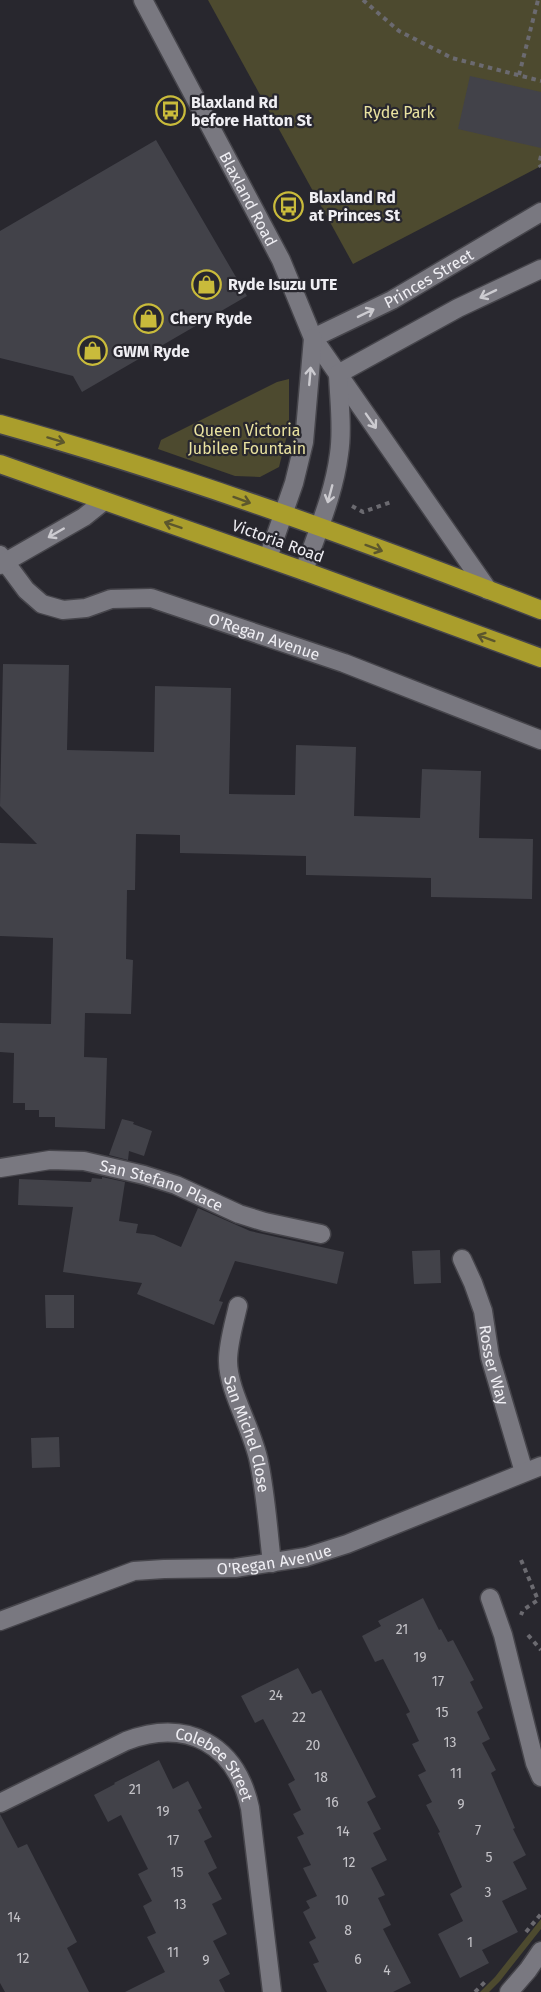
<svg xmlns="http://www.w3.org/2000/svg" width="541" height="1992" viewBox="0 0 541 1992" font-family="'Fira Sans',sans-serif">
	<rect width="100%" height="100%" fill="#28272e"/>
	<g fill="#4d4a2f">
		<polygon points="208,0 541,0 541,166 353,264"/>
		<polygon points="289,379 289,427 279,467 260,477 235,476 158,449 161,440 277,382"/>
		<polygon points="541,1919 541,1929 500,1981 489,1992 480,1992 495,1977"/>
	</g>
	<g fill="#424249">
		<polygon points="470,76 541,92 541,148 458,129"/>
		<polygon points="156,140 247,296 82,392 73,376 0,358 0,231"/>
		<polygon points="3,664 69,665 67,750 154,752 155,686 231,688 229,794 295,795 296,745 356,747 354,816 420,818 422,769 481,771 479,838 533,839 532,899 431,897 431,878 306,875 306,856 180,853 180,835 136,834 135,890 127,890 126,959 133,960 131,1014 85,1013 84,1057 107,1058 105,1129 55,1127 55,1117 39,1117 39,1110 25,1110 25,1103 13,1103 14,1053 0,1052 0,1023 51,1024 53,938 0,936 0,843 37,844 0,806"/>
		<polygon points="122,1119 134,1122 133,1124 152,1131 144,1156 129,1151 128,1160 109,1155"/>
		<polygon points="102,1177 125,1182 119,1221 138,1224 136,1233 154,1235 181,1247 198,1208 250,1231 344,1252 337,1284 235,1261 219,1301 223,1302 214,1325 137,1294 142,1283 63,1272 73,1207 18,1205 19,1179 91,1182 92,1178 102,1179"/>
		<polygon points="440,1250 441,1283 414,1284 412,1251"/>
		<polygon points="45,1295 74,1295 74,1328 46,1328"/>
		<polygon points="59,1437 60,1467 32,1468 31,1438"/>
		<polygon points="423,1598 439,1630 441,1629 448,1642 453,1640 474,1680 470,1682 483,1708 477,1712 490,1739 482,1743 496,1770 491,1773 515,1828 513,1829 526,1855 513,1862 527,1889 502,1901 518,1932 482,1950 489,1963 460,1978 438,1934 463,1921 450,1894 462,1887 438,1833 440,1832 426,1805 432,1802 418,1775 426,1771 412,1744 419,1741 406,1714 410,1712 383,1659 375,1662 362,1636 381,1626 378,1621"/>
		<polygon points="298,1668 312,1694 321,1690 376,1797 367,1802 381,1829 373,1833 387,1860 371,1868 385,1895 378,1898 391,1925 383,1929 411,1983 393,1992 327,1992 313,1964 319,1962 309,1942 316,1938 303,1912 310,1908 306,1901 317,1896 303,1868 311,1865 297,1837 304,1834 293,1814 301,1810 288,1784 295,1780 263,1719 255,1723 241,1696"/>
		<polygon points="159,1760 173,1789 188,1781 202,1808 198,1810 212,1837 204,1841 217,1868 208,1873 222,1899 212,1904 227,1934 213,1941 230,1974 219,1980 225,1992 125,1992 165,1972 147,1937 156,1933 143,1906 152,1901 138,1874 148,1869 121,1815 108,1822 94,1795 115,1784 114,1783"/>
		<polygon points="0,1814 18,1848 27,1844 77,1942 67,1948 89,1992 5,1992 0,1983"/>
	</g>
	<g fill="none" stroke-linecap="round" stroke-linejoin="round">
		<defs>
			<g id="minor">
				<path id="s1" d="M143 0 281 260 313 338 488 590"/>
				<path id="s2" d="M313 338 392 300 541 212"/>
				<path id="s3" d="M0 555 26 590 42 604 63 610 86 608 111 599 151 598 344 663 541 740"/>
				<polyline points="268,558 294,483 304,442 313,338"/>
				<polyline points="0,565 84,517 104,501"/>
				<path d="M304 571C317 532 334 494 339 454 343 428 339 401 338 374L458 308 541 269"/>
				<path id="s4" d="M0 1168 50 1160 84 1161 144 1175 176 1185 239 1214 265 1222 321 1234"/>
				<path id="s5" d="M462 1259 473 1283 483 1311 490 1357 524 1472"/>
				<path id="s6" d="M238 1306C234 1324 228 1343 228 1361 228 1391 253 1430 259 1462 266 1495 268 1530 272 1563"/>
				<polyline points="490,1598 503,1635 535,1763 541,1777"/>
				<path id="s7" d="M0 1621 134 1571 164 1569 235 1568 306 1557 347 1544 541 1466"/>
				<path id="s8" d="M0 1803 126 1741C187 1718 236 1744 250 1808L272 1992"/>
				<polyline points="509,1992 528,1970 541,1951"/>
			</g>
			<g id="highway">
				<path d="M0 424C184 475 363 541 541 610"/>
				<polyline points="0,464 304,571 541,658"/>
			</g>
		</defs>
		<use href="#minor" stroke="#46454b" stroke-width="21"/>
		<use href="#highway" stroke="#46454b" stroke-width="21"/>
		<g stroke="#6b6a70" stroke-width="4" stroke-dasharray="4.5 4.5" stroke-linecap="butt">
			<polyline points="363,0 399,31 452,58 541,81"/>
			<polyline points="519,75 538,0"/>
			<polyline points="541,156 539,164 541,167"/>
			<polyline points="352,506 363,512 391,502"/>
			<polyline points="521,1560 538,1600 523,1610 521,1615"/>
			<polyline points="528,1635 541,1650"/>
			<polyline points="526,1932 541,1914"/>
			<polyline points="475,1992 487,1980"/>
		</g>
		<use href="#minor" stroke="#797880" stroke-width="18"/>
		<use href="#highway" stroke="#aa9e2c" stroke-width="18"/>
	</g>
	<defs><path id="oneway-shaft" d="M-6 0H5M1.5-3L5.5 0L1.5 3" fill="none" stroke-width="1.6" stroke-linecap="round" stroke-linejoin="round" transform="scale(1.5)"/></defs>
	<g stroke="#cccbd0">
		<use href="#oneway-shaft" transform="translate(488 294) rotate(154)"/>
		<use href="#oneway-shaft" transform="translate(366 313) rotate(-26)"/>
		<use href="#oneway-shaft" transform="translate(310 376) rotate(-85)"/>
		<use href="#oneway-shaft" transform="translate(371 421) rotate(55)"/>
		<use href="#oneway-shaft" transform="translate(330 494) rotate(105)"/>
		<use href="#oneway-shaft" transform="translate(56 533) rotate(150)"/>
	</g>
	<g stroke="#5c572d">
		<use href="#oneway-shaft" transform="translate(56 440) rotate(17)"/>
		<use href="#oneway-shaft" transform="translate(242 500) rotate(20)"/>
		<use href="#oneway-shaft" transform="translate(173 525) rotate(-161)"/>
		<use href="#oneway-shaft" transform="translate(374 548) rotate(20)"/>
		<use href="#oneway-shaft" transform="translate(486 638) rotate(-160)"/>
	</g>
	<defs>
		<symbol id="bus-ring" viewBox="-11 -11 22 22"><circle r="9.5" fill="#28272e" stroke="#c9bb3b" stroke-width="1.5"/><path d="M-5-6H5V4H4V6H2V4H-2V6H-4V4H-5ZM-3.5-4V0h7V-4ZM-3.5 1.2v1.5H-2V1.2ZM2 1.2v1.5H3.5V1.2Z" fill="#c9bb3b"/></symbol>
		<symbol id="shop-ring" viewBox="-11 -11 22 22"><circle r="9.5" fill="#28272e" stroke="#c9bb3b" stroke-width="1.5"/><path d="M-5-2.5h2.3a2.7 3.5 0 0 1 5.4 0H5L5.5 6h-11ZM-1.5-2.5h3a1.5 2.3 0 0 0-3 0Z" fill="#c9bb3b"/></symbol>
	</defs>
	<g fill-rule="evenodd">
		<use href="#bus-ring" x="154" y="94" width="33" height="33"/>
		<use href="#bus-ring" x="272" y="190" width="33" height="33"/>
		<use href="#shop-ring" x="190" y="268" width="33" height="33"/>
		<use href="#shop-ring" x="132" y="302" width="33" height="33"/>
		<use href="#shop-ring" x="76" y="334" width="33" height="33"/>
	</g>
	<g text-anchor="middle" dominant-baseline="central" stroke-width="4.5" stroke-linejoin="round" paint-order="stroke">
		<g font-size="14" fill="#c4c3c8">
			<text x="402" y="1629">21</text>
			<text x="420" y="1657">19</text>
			<text x="438" y="1681">17</text>
			<text x="276" y="1695">24</text>
			<text x="442" y="1712">15</text>
			<text x="299" y="1717">22</text>
			<text x="450" y="1742">13</text>
			<text x="313" y="1745">20</text>
			<text x="456" y="1773">11</text>
			<text x="321" y="1777">18</text>
			<text x="135" y="1789">21</text>
			<text x="332" y="1802">16</text>
			<text x="461" y="1804">9</text>
			<text x="163" y="1811">19</text>
			<text x="478" y="1830">7</text>
			<text x="343" y="1831">14</text>
			<text x="173" y="1840">17</text>
			<text x="489" y="1857">5</text>
			<text x="349" y="1862">12</text>
			<text x="177" y="1872">15</text>
			<text x="488" y="1892">3</text>
			<text x="342" y="1900">10</text>
			<text x="180" y="1904">13</text>
			<text x="14" y="1917">14</text>
			<text x="348" y="1930">8</text>
			<text x="470" y="1942">1</text>
			<text x="173" y="1952">11</text>
			<text x="23" y="1958">12</text>
			<text x="358" y="1959">6</text>
			<text x="206" y="1960">9</text>
			<text x="387" y="1970">4</text>
		</g>
		<g font-size="16" font-weight="bold" fill="#efeef3" stroke="#28272e" text-anchor="start">
			<text x="191" y="102">Blaxland Rd<tspan x="191" dy="18">before Hatton St</tspan></text>
			<text x="309" y="197">Blaxland Rd<tspan x="309" dy="18">at Princes St</tspan></text>
			<text x="228" y="284">Ryde Isuzu UTE</text>
			<text x="170" y="318">Chery Ryde</text>
			<text x="113" y="351">GWM Ryde</text>
		</g>
		<g font-size="16" fill="#e9e2a0" stroke="#28272e">
			<text x="399" y="112">Ryde Park</text>
			<text x="247" y="430">Queen Victoria<tspan x="247" dy="18">Jubilee Fountain</tspan></text>
		</g>
		<g font-size="16" fill="#efeef3" stroke="#28272e">
			<text stroke="none"><textPath href="#s1" startOffset="225">Blaxland Road</textPath></text>
			<text stroke="none"><textPath href="#s2" startOffset="130">Princes Street</textPath></text>
			<text transform="translate(278 541) rotate(20)">Victoria Road</text>
			<text stroke="none"><textPath href="#s3" startOffset="296">O'Regan Avenue</textPath></text>
			<text stroke="none"><textPath href="#s4" startOffset="166">San Stefano Place</textPath></text>
			<text stroke="none"><textPath href="#s5" startOffset="111">Rosser Way</textPath></text>
			<text stroke="none"><textPath href="#s6" startOffset="132">San Michel Close</textPath></text>
			<text stroke="none"><textPath href="#s7" startOffset="284">O'Regan Avenue</textPath></text>
			<text stroke="none"><textPath href="#s8" startOffset="244">Colebee Street</textPath></text>
		</g>
	</g>
</svg>
